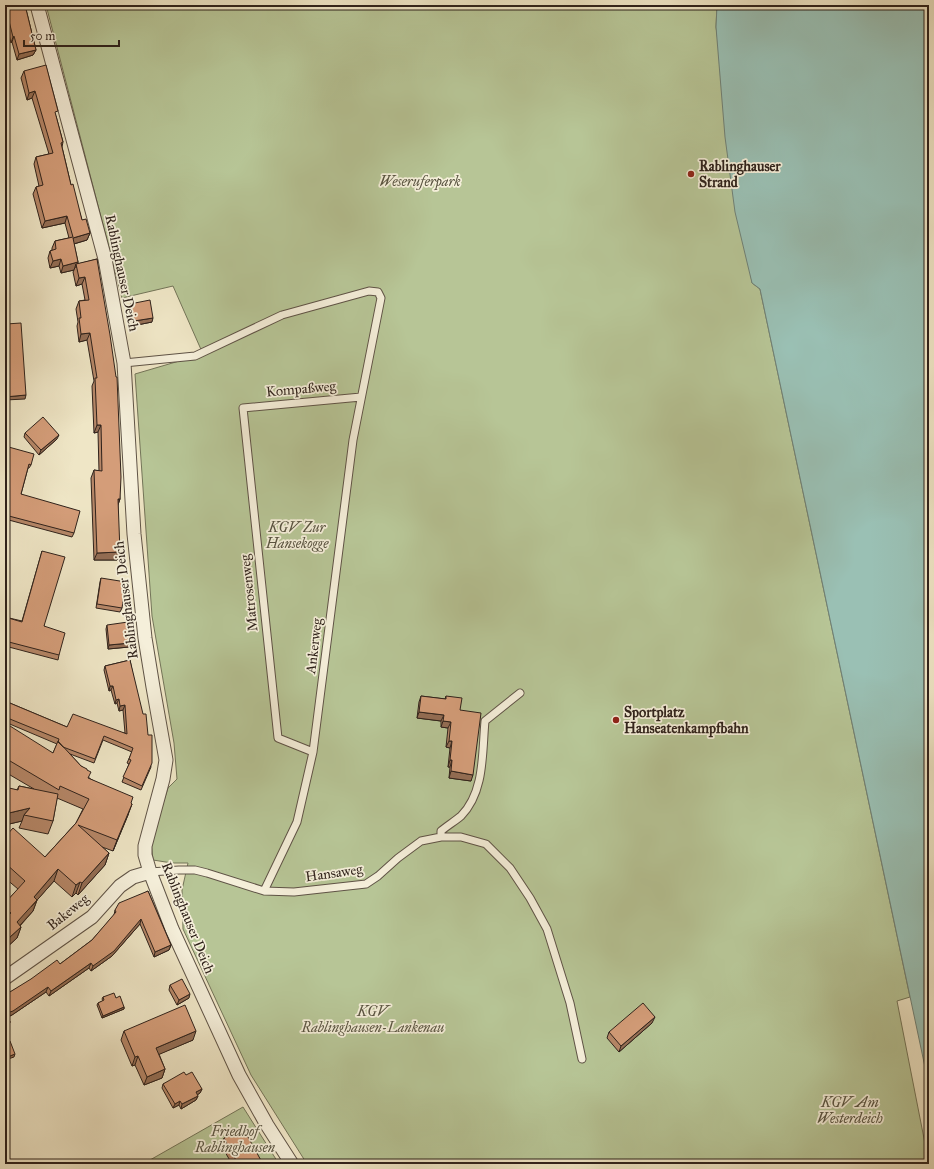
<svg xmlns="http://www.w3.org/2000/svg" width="934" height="1169" font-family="'IM FELL Great Primer',serif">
	<rect width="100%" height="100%" fill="#efe6c6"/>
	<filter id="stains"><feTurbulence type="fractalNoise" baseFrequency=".005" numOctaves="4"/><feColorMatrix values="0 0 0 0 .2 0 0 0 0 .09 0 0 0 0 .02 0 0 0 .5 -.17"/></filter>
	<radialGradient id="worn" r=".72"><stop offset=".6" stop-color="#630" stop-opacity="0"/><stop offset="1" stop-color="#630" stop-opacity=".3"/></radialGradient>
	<path fill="#b7c596" stroke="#737458" d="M 46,5 L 717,5 L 716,27 L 752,283 L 760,289 L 910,997 L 897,1001 L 929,1164 L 307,1164 L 251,1075 L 183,929 L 182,890 L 188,863 L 172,863 L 153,860 L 151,842 L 160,813 L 168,788 L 177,779 L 174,743 L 152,616 L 135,374 L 203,354 L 173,286 L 122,298 Z
		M 243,1107 L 279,1164 L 143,1164 Z"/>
	<path fill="#9ac0b4" stroke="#6f8177" d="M 717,5 L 929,5 L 929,1086 L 760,289 L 752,283 L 735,212 L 725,137 L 716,27 Z"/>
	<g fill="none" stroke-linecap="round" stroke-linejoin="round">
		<defs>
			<path id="lane" d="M 124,363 L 195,356 L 282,315 L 369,291 L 378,292 L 381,298 L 353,440 L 313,752 L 297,822 L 264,891
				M 313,752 L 278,738 L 243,408 L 361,397
				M 441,837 L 441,831 C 447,826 455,821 461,816 C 485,792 482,752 485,721 L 520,693
				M 150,872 L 179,870 L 195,870 L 207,873 L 264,891 L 294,892 L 366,884 L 378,876 L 398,858 L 421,841 L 441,837 L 461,837 L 486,844 L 510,868 L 530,898 L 547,929 L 570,1003 L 582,1059"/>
			<path id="street" d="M 37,5 L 105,259 L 124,363 L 134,534 L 145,638 L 153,687 L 166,760 L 163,779 L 145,846 L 145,855 L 150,872 L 172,929 L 239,1075 L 267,1125 L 292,1164
				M 5,978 L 92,917 L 120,886 L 133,877 L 150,872"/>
		</defs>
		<use href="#lane" stroke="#5f5346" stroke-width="9"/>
		<use href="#street" stroke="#5f5346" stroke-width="15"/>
		<use href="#lane" stroke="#f5efda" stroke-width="7"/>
		<use href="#street" stroke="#f5efda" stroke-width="13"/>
	</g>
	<path fill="#b68768" stroke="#2f221b" d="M 5,5 L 25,5 L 36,50 L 33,55 L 17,60 L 12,42 L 11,43 L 5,18 Z
		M 24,71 L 56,116 L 63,142 L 62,147 L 71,185 L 82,220 L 90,233 L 87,240 L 74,244 L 78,262 L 78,264 L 97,259 L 120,499 L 118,505 L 117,560 L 94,560 L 91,478 L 94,470 L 99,471 L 98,432 L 94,433 L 92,386 L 94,381 L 87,340 L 79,342 L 77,326 L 78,322 L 76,309 L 79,301 L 85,300 L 82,284 L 76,286 L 73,272 L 74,270 L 61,273 L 59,266 L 50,268 L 48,258 L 50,251 L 52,250 L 52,248 L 55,241 L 69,238 L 65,223 L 42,228 L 33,194 L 36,187 L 39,186 L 34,164 L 36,157 L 49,154 L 32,98 L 27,100 L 21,78 Z
		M 130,304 L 152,322 L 132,326 L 129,308 Z
		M 25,433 L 57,439 L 39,455 L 24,437 Z
		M 5,446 L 31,465 L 29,468 L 28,468 L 21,494 L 74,533 L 72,537 L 5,519 Z
		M 42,551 L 44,626 L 59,655 L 58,660 L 5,646 L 5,617 L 22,621 Z
		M 101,578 L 122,608 L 120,612 L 96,608 L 100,582 Z
		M 107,625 L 129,647 L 108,649 L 106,629 Z
		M 130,660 L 151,767 L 141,790 L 122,782 L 129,764 L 127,763 L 132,752 L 103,740 L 94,763 L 70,754 L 81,766 L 87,770 L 89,778 L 131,803 L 128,815 L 113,851 L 102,847 L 109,853 L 105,865 L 78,895 L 76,893 L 72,897 L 54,881 L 37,900 L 33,911 L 20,926 L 21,927 L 17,938 L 6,948 L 5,948 L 5,903 L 18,889 L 5,878 L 5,837 L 45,857 L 76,823 L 83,809 L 57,798 L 53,821 L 48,834 L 19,828 L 22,821 L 5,825 L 5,788 L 17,790 L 19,786 L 34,789 L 5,772 L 5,734 L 53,753 L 57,744 L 5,722 L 5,701 L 67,727 L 125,733 L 123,710 L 119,711 L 117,703 L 115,704 L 111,690 L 109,691 L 104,670 L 105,666 Z
		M 421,696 L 445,699 L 446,696 L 460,710 L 471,781 L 449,778 L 450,767 L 448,767 L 450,748 L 446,747 L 448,728 L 441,727 L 441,721 L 417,718 L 419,702 Z
		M 148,891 L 171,945 L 169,950 L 154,957 L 140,924 L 112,956 L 91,971 L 89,968 L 49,996 L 46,992 L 12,1015 L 8,1017 L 10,1022 L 8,1027 L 5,995 L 60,964 L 92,940 L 114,915 L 115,910 Z
		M 170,985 L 189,998 L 177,1005 L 169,990 Z
		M 103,997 L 116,998 L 124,1007 L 124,1009 L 102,1018 L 97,1005 L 98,1003 L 103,1001 L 102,999 Z
		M 652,1023 L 619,1052 L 607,1038 L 609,1032 Z
		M 124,1031 L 193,1040 L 159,1054 L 165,1069 L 162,1078 L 144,1085 L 135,1065 L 132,1066 L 121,1040 Z
		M 186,1075 L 202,1089 L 200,1093 L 197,1095 L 198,1096 L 196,1100 L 181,1109 L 179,1105 L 173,1108 L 162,1088 L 163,1084 Z
		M 224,1138 L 263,1164 L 232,1164 L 221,1145 Z"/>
	<path fill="#946e55" stroke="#2f221b" d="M 14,36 L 12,42 L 11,43 L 13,37 Z
		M 36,50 L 33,55 L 17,60 L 19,54 Z
		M 35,91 L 32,98 L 27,100 L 29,93 Z
		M 67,216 L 65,223 L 42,228 L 45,221 Z
		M 90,233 L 87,240 L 70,245 L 73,238 Z
		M 61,259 L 59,266 L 50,268 L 53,261 Z
		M 78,262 L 76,268 L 76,264 L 74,270 L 61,273 L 63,266 Z
		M 85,277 L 82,284 L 76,286 L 79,278 Z
		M 153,318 L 152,322 L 132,326 L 134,321 Z
		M 90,333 L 87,340 L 79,342 L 81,334 Z
		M 26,395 L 25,399 L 5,400 L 5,397 Z
		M 97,425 L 101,425 L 98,432 L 94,433 Z
		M 59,435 L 57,439 L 39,455 L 41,450 Z
		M 118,499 L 120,499 L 117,507 Z
		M 120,552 L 117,560 L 94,560 L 97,553 Z
		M 130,643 L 129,647 L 108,649 L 109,645 Z
		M 110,686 L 113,686 L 111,690 L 109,691 Z
		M 119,699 L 117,703 L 115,704 L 116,700 Z
		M 125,705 L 123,710 L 119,711 L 120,706 Z
		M 419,712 L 444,715 L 441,721 L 417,718 Z
		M 443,721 L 451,722 L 448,728 L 441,727 Z
		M 449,741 L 452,741 L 450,748 L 446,747 Z
		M 450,760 L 452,760 L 450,767 L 448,767 Z
		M 451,771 L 473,775 L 471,781 L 449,778 Z
		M 132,804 L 128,815 L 113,851 L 117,840 Z
		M 30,808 L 24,815 L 22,821 L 5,825 L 5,823 L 9,813 Z
		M 109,853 L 105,865 L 78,895 L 82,883 Z
		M 58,869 L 54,881 L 31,907 L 37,900 L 33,911 L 12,934 L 17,922 L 34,897 Z
		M 80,882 L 76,893 L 72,897 L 76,885 Z
		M 141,919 L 140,924 L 112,956 L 91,971 L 93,966 Z
		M 21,927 L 17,938 L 6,948 L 10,937 Z
		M 171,945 L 169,950 L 154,957 L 155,952 Z
		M 91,963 L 89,968 L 49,996 L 51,991 Z
		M 48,987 L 46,992 L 12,1015 L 5,1018 L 7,1013 Z
		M 190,994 L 189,998 L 177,1005 L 179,1000 Z
		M 124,1007 L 124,1009 L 102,1018 L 103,1016 Z
		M 655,1017 L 652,1023 L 619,1052 L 621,1046 Z
		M 10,1022 L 8,1027 L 5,1028 L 5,1024 Z
		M 196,1031 L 193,1040 L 153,1057 L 156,1048 Z
		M 15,1054 L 14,1057 L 5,1060 L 5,1058 Z
		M 138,1056 L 135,1065 L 132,1066 L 135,1057 Z
		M 165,1069 L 162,1078 L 144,1085 L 147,1077 Z
		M 202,1089 L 200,1093 L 194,1097 L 196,1092 Z
		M 198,1096 L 196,1100 L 181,1109 L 182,1104 Z
		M 180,1101 L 179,1105 L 173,1108 L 175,1104 Z"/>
	<path fill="#d49d79" stroke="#2f221b" d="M 5,5 L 25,5 L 36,50 L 19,54 L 14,36 L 13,37 Z
		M 46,65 L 58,111 L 55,112 L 63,142 L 61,143 L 71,185 L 73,184 L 82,220 L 86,219 L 90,233 L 73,238 L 78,262 L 63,266 L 61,259 L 53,261 L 50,251 L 56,249 L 55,241 L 73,237 L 67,216 L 45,221 L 36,187 L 43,185 L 36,157 L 53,153 L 35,91 L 29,93 L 24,71 Z
		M 97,259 L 110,335 L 116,377 L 117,377 L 121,477 L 120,499 L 118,499 L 120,552 L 97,553 L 94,470 L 102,471 L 101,425 L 97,425 L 95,378 L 97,378 L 90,333 L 81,334 L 79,318 L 81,318 L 79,301 L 89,300 L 85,277 L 79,278 L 76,264 Z
		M 150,300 L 153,318 L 134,321 L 130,304 Z
		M 5,311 L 6,324 L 21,323 L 26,395 L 5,397 Z
		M 43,417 L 59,435 L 41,450 L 25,433 Z
		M 5,446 L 34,454 L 31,465 L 29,464 L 21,494 L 80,511 L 74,533 L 5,515 Z
		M 42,551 L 65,557 L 44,626 L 65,633 L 59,655 L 5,641 L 5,617 L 22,622 Z
		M 101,578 L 126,582 L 122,608 L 97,604 Z
		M 128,622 L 130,643 L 109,645 L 107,625 Z
		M 130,660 L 143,714 L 146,714 L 148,735 L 152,735 L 152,763 L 142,786 L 123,777 L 131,760 L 129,759 L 133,748 L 104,736 L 95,759 L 63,747 L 58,742 L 59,739 L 5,717 L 5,701 L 67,727 L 73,714 L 127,734 L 125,705 L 120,706 L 119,699 L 116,700 L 113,686 L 110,686 L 105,666 Z
		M 421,696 L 446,699 L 446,696 L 462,698 L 460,710 L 481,713 L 473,775 L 451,771 L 452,760 L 450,760 L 452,741 L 449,741 L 451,722 L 443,721 L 444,715 L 419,712 Z
		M 10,726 L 53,753 L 58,741 L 81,766 L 87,769 L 87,770 L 91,772 L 88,778 L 133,797 L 131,803 L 132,804 L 117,840 L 78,825 L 109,853 L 82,883 L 80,882 L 76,885 L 58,869 L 34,897 L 37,900 L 17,922 L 21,927 L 10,937 L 6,933 L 5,933 L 5,918 L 11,913 L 5,907 L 5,903 L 25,881 L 5,863 L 5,837 L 13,828 L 45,857 L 76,823 L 89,799 L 60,786 L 59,790 L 5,758 L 5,734 Z
		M 19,786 L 58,794 L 53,821 L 24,815 L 30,808 L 9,813 L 5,812 L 5,788 L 9,788 L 18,790 Z
		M 148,891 L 171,945 L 155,952 L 141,919 L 114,951 L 93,966 L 91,963 L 51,991 L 48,987 L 13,1011 L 7,1013 L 10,1022 L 5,1024 L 5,995 L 31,979 L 57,960 L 60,964 L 92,940 L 116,912 L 115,910 L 119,903 Z
		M 182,979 L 190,994 L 179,1000 L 170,985 Z
		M 114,993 L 116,998 L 120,996 L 124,1007 L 103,1016 L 98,1003 L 104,1000 L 103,997 Z
		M 643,1003 L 655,1017 L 621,1046 L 609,1032 Z
		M 185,1005 L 196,1031 L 156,1048 L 165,1069 L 147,1077 L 138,1056 L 135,1057 L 124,1031 Z
		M 10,1041 L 15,1054 L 5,1058 L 5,1043 Z
		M 184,1072 L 186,1075 L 192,1072 L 202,1089 L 196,1092 L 198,1096 L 182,1104 L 180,1101 L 175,1104 L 163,1084 Z
		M 243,1128 L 263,1164 L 238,1164 L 224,1138 Z"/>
	<g fill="#8f2418" stroke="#f5efda" stroke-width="1.5">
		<circle cx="691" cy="174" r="4"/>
		<circle cx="616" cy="720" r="4"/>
	</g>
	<g text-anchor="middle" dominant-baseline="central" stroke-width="3.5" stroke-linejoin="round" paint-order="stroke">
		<g font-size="14" font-weight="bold" fill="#2f221b" stroke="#f5efda" text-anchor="start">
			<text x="699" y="166">Rablinghauser<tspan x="699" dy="16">Strand</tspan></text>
			<text x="624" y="712">Sportplatz<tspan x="624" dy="16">Hanseatenkampfbahn</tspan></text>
		</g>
		<g font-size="14" font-style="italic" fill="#585340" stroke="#f5efda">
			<text x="420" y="181">Weseruferpark</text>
			<text x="297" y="527">KGV Zur<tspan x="297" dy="16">Hansekogge</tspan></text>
			<text x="373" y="1011">KGV<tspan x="373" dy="16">Rablinghausen-Lankenau</tspan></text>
			<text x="850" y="1102">KGV Am<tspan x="850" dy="16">Westerdeich</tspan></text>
			<text x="235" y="1131">Friedhof<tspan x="235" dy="16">Rablinghausen</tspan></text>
		</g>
		<g font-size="14" fill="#2f221b" stroke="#f5efda">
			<text transform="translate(122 273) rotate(78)">Rablinghauser Deich</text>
			<text transform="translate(301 389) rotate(-5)">Kompaßweg</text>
			<text transform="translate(249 593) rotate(-96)">Matrosenweg</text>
			<text transform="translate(126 600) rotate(-97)">Rablinghauser Deich</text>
			<text transform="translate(314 646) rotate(-83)">Ankerweg</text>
			<text transform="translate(334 873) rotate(-8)">Hansaweg</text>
			<text transform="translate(68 912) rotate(-39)">Bakeweg</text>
			<text transform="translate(188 918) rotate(68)">Rablinghauser Deich</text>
		</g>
	</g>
	<rect width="934" height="1169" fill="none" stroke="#efe6c6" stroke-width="20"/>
	<rect x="6" y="6" width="922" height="1157" fill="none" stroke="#2f221b" stroke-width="2"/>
	<rect x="10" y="10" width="914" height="1149" fill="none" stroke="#2f221b"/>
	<path d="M24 40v6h95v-6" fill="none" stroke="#2f221b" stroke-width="2"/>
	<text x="30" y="40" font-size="12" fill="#2f221b" stroke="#f5efda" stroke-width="3" paint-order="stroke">50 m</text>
	<rect width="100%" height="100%" filter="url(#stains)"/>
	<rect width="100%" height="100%" fill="url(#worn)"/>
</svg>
